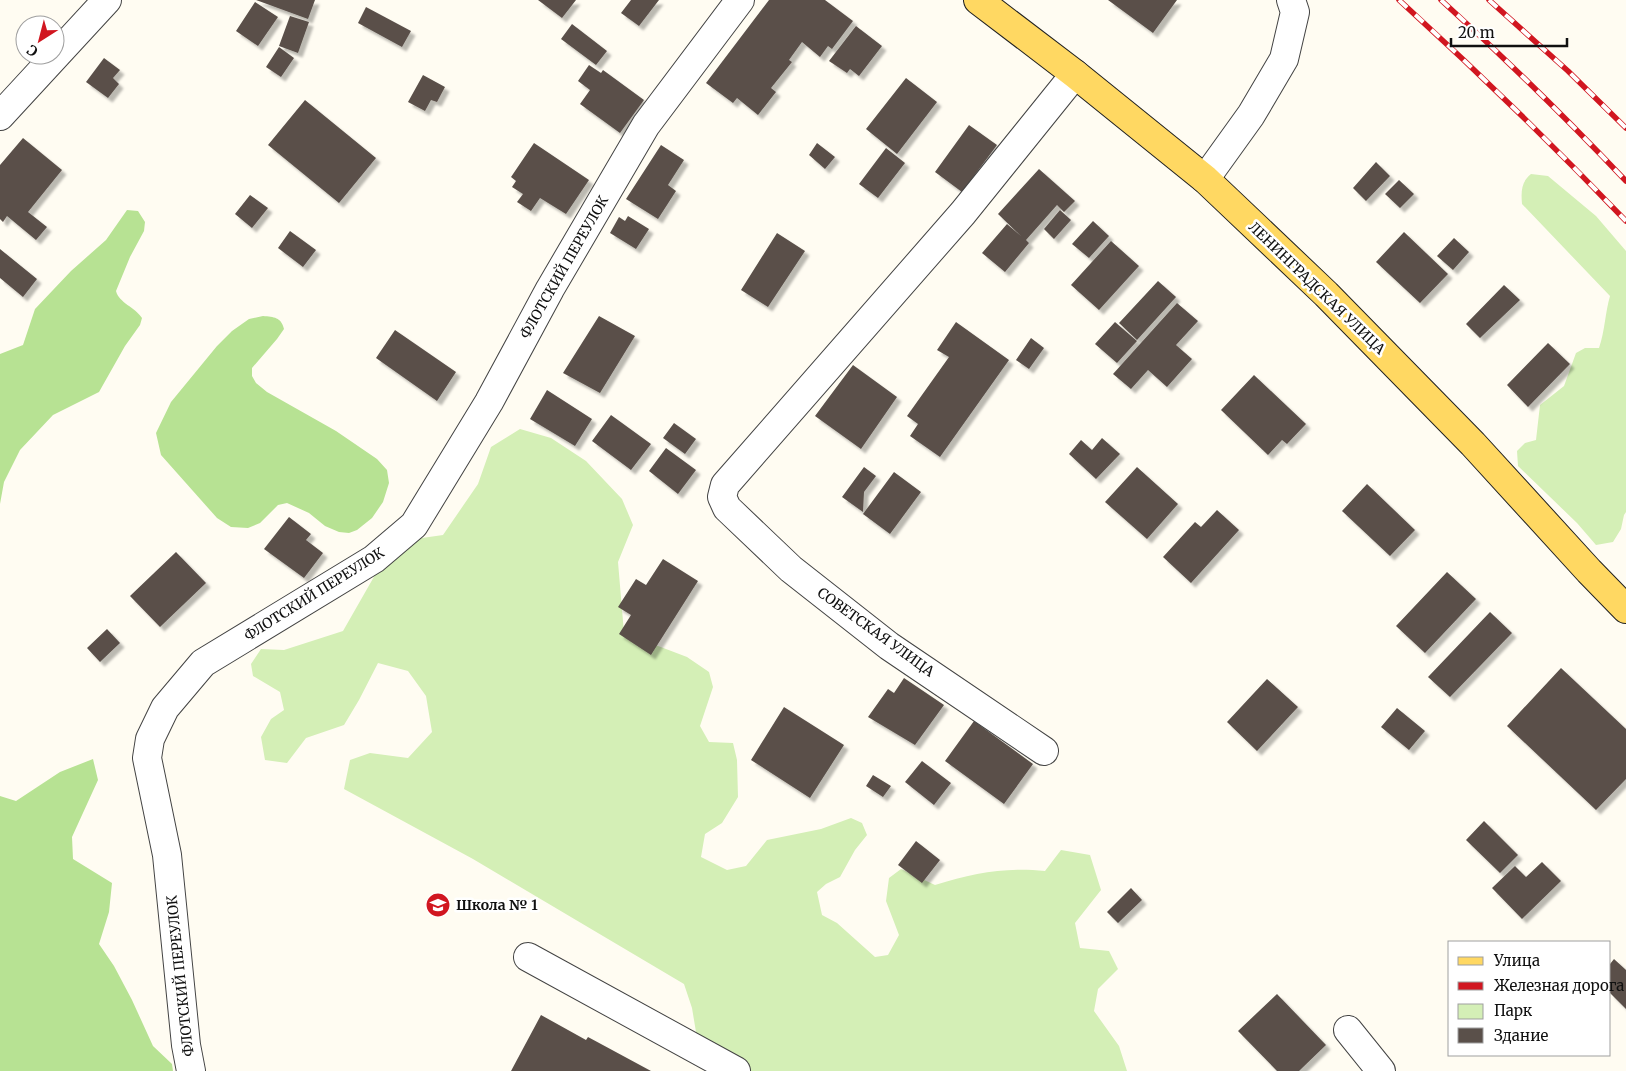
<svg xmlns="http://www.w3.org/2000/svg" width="1626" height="1071" font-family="Merriweather,serif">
	<defs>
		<filter id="shadow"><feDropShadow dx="4.5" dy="4.5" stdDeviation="1" flood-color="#0004"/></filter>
	</defs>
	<rect width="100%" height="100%" fill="#fffcf2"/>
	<path fill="#d4efb6" d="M 1531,174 L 1548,176 L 1596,216 L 1626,251 L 1626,512 L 1624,515 L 1621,529 L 1613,542 L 1596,545 L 1577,523 L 1518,466 L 1517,451 L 1525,443 L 1536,440 L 1540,405 L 1564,386 L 1576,353 L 1585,348 L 1599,348 C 1605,331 1605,313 1610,296 L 1522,204 C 1521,192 1521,182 1531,174 Z
		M 520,429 L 551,438 L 586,461 L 622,499 L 633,525 L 618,562 L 624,633 L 687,657 L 709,672 L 713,687 L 700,726 L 709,742 L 733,743 L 737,760 L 738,797 L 722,823 L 705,834 L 701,857 L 727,870 L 746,866 L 767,840 L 821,829 L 851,818 L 862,823 L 867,835 L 855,850 L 840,877 L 826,884 L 817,892 L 822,915 L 837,923 L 875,957 L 888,955 L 899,935 L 886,901 L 889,878 L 901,869 L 935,885 C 974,873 1005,867 1045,871 L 1061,850 L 1090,855 L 1101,890 L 1075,923 L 1080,948 L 1109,951 L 1118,969 L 1098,989 L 1094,1011 L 1119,1046 L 1127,1071 L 728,1071 L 699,1050 L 692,1008 L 684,984 L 473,859 L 344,789 L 350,760 L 370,753 L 408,758 L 432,732 L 426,696 L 408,671 L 378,663 L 359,700 L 344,725 L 306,738 L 287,763 L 265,760 L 261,737 L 271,719 L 284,710 L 280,692 L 253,676 L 251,664 L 261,649 L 284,650 L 343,631 L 379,568 L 401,541 L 443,535 L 478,484 L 491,447 Z"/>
	<path fill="#b7e293" d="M 127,210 L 138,211 L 145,222 L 144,231 L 130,257 L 116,291 C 119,303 135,307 142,318 L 140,325 L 125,346 L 99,392 L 53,415 L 20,450 L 4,482 L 0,504 L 0,354 L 23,345 L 35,309 L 71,271 L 106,240 Z
		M 263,316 C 274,317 281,317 284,329 L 277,339 L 252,368 L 252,376 L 256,383 L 267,392 L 336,431 L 377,459 L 387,470 L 389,483 L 383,502 L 372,518 L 357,530 L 349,533 L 339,532 L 325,526 L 309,513 L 287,503 L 278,505 L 260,523 L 248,528 L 231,527 L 217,518 L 161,455 L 156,433 L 171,402 L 217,346 L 232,331 L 249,319 Z
		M 93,759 L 98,780 L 72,837 L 73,859 L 112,883 L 109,912 L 99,944 L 114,966 L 132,1000 L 153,1046 L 172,1064 L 173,1071 L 0,1071 L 0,796 L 16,801 L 60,772 Z"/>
	<path fill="#5a504a" filter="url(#shadow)" d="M 256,0 L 315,0 L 308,19 Z
		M 538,0 L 576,0 L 562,18 Z
		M 631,0 L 659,0 L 639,26 L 621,13 Z
		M 769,0 L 825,0 L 853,21 L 832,49 L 828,46 L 820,57 L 802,42 L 789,60 L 792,62 L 771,88 L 776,92 L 758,115 L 737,98 L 733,103 L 706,83 Z
		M 1108,0 L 1177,0 L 1153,33 Z
		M 255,2 L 278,17 L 258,46 L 236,31 Z
		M 366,7 L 411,31 L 402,47 L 358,23 Z
		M 290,16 L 309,22 L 298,53 L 279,46 Z
		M 572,24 L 607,51 L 596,65 L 561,39 Z
		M 856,26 L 882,46 L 859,76 L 850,69 L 847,73 L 829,61 Z
		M 279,47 L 294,58 L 281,77 L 266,67 Z
		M 104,58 L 120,70 L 113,78 L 119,84 L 108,98 L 86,82 Z
		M 589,65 L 601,73 L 603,70 L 644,100 L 620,133 L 580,104 L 590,90 L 578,81 Z
		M 423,75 L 445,87 L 437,102 L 431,100 L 425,111 L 408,102 Z
		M 906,78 L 937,102 L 897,154 L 866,129 Z
		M 305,100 L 376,158 L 339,203 L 268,145 Z
		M 969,125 L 997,145 L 962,192 L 935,172 Z
		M 23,138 L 62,170 L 28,212 L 47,227 L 36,240 L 7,216 L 3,222 L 0,219 L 0,165 Z
		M 534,143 L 589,180 L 566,214 L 540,198 L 531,211 L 517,202 L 523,194 L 512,187 L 516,181 L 511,177 Z
		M 817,143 L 835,157 L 825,169 L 809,155 Z
		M 661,145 L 684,160 L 668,185 L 676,191 L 658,219 L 626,199 Z
		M 886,148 L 905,163 L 878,198 L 859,184 Z
		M 1376,162 L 1390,176 L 1366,201 L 1353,188 Z
		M 1039,169 L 1075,201 L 1064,212 L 1057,205 L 1026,240 L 1029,243 L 1005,272 L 982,253 L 1007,224 L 1021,236 L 998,214 Z
		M 1399,180 L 1414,194 L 1400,208 L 1385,194 Z
		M 250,195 L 268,208 L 252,228 L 235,214 Z
		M 1060,210 L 1071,220 L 1054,239 L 1044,229 Z
		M 628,216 L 649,229 L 636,249 L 610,233 L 619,217 L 625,221 Z
		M 1093,221 L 1109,236 L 1089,258 L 1072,244 Z
		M 290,231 L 316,250 L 303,267 L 278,248 Z
		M 1404,232 L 1448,274 L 1420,303 L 1376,262 Z
		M 777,233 L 805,251 L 768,307 L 741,290 Z
		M 1454,238 L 1469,252 L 1453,270 L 1437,256 Z
		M 1111,241 L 1139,266 L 1099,310 L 1071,285 Z
		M 0,249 L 37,279 L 23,297 L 0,278 Z
		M 1158,281 L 1176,297 L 1137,340 L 1119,323 Z
		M 1504,285 L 1520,300 L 1480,338 L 1466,324 Z
		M 1177,303 L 1198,321 L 1176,345 L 1192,359 L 1167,387 L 1148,370 L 1131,389 L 1113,374 Z
		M 599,316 L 635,336 L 600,393 L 563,373 Z
		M 956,322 L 1009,360 L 940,457 L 910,436 L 918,424 L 907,416 L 949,357 L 937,350 Z
		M 1115,322 L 1137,341 L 1117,363 L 1095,344 Z
		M 395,330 L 456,372 L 437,401 L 376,358 Z
		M 1031,338 L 1044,348 L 1029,369 L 1016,360 Z
		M 1548,343 L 1570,364 L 1528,407 L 1507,385 Z
		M 853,365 L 897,397 L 861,449 L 815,416 Z
		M 1254,375 L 1306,424 L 1287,444 L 1282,440 L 1268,455 L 1221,410 Z
		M 547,390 L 592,419 L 575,446 L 530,419 Z
		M 611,415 L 651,444 L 631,470 L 592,441 Z
		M 674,423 L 696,439 L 685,454 L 663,438 Z
		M 1102,438 L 1120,454 L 1096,479 L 1069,454 L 1081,440 L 1092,450 Z
		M 666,448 L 696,470 L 678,494 L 649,471 Z
		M 864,467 L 876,476 L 864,492 L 863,512 L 842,497 Z
		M 1137,467 L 1178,504 L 1147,539 L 1105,502 Z
		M 894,472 L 921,492 L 890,534 L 863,514 Z
		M 1367,484 L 1415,530 L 1390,556 L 1342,511 Z
		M 1217,510 L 1239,530 L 1191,583 L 1163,557 L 1195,522 L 1201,527 Z
		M 289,517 L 311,534 L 306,540 L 323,553 L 304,578 L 264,549 Z
		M 176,552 L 206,583 L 160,627 L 130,596 Z
		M 663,559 L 698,581 L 651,655 L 619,634 L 631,615 L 618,607 L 636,579 L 646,585 Z
		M 1447,572 L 1476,599 L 1425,653 L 1396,626 Z
		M 1490,612 L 1512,633 L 1450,697 L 1428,677 Z
		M 107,629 L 120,643 L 100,662 L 87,648 Z
		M 1561,668 L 1626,729 L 1626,779 L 1596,810 L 1507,726 Z
		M 904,678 L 944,705 L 915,745 L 868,717 L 888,689 L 894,693 Z
		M 1267,679 L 1298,707 L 1257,751 L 1227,722 Z
		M 784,707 L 844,745 L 810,798 L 751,760 Z
		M 1397,708 L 1425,731 L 1409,750 L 1381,727 Z
		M 974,721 L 1033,764 L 1004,804 L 945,761 Z
		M 922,761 L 951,783 L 934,805 L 905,782 Z
		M 873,775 L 891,786 L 883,797 L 866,786 Z
		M 1484,821 L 1518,855 L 1500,873 L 1466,840 Z
		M 916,841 L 940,860 L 922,883 L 898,865 Z
		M 1542,862 L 1561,881 L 1522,919 L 1492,888 L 1515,866 L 1526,877 Z
		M 1131,888 L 1142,900 L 1118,923 L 1107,912 Z
		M 1614,959 L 1626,970 L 1626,1009 L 1610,993 L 1610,964 Z
		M 1277,994 L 1326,1045 L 1299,1071 L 1277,1071 L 1238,1031 Z
		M 541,1015 L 586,1040 L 588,1037 L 651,1071 L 511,1071 Z"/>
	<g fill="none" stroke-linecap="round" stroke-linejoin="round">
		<defs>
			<path id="minor" d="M 0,116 L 107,0
				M 1205,179 L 1251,115 L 1284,59 L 1295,12 L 1291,0
				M 1044,751 L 889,646 L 791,569 L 727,508 L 722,497 L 725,485 L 963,213 L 1075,74
				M 528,957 L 736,1071
				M 1348,1030 L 1381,1071
				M 191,1071 L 186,1045 L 167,855 L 147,758 L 150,739 L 165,708 L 203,663 L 374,559 L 414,525 L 489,402 L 550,289 L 646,125 L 740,0"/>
			<path id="major" d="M 978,0 L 1075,74 L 1205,179 L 1326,294 L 1473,444 L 1589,571 L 1626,609"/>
		</defs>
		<use href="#minor" stroke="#434343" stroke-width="30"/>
		<use href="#major" stroke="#212121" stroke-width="30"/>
		<use href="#minor" stroke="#fff" stroke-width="28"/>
		<use href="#major" stroke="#ffd862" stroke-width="28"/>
		<defs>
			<path id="rail" d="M 1399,0 C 1477,71 1553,145 1626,221
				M 1441,0 C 1505,58 1567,119 1626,181
				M 1489,0 L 1568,71 L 1626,128"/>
		</defs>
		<use href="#rail" stroke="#d11620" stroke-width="5.5"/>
		<use href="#rail" stroke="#fff" stroke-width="4" stroke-dasharray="11" stroke-linecap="butt"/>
	</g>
	<defs>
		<symbol id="school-disc" viewBox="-11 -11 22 22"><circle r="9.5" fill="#d11620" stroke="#fff"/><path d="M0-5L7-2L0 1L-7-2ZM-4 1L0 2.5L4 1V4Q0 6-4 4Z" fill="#fff"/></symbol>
	</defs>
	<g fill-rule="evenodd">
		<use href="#school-disc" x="424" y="891" width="28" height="28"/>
	</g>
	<g text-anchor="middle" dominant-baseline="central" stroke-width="5" stroke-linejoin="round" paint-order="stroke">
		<g font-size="14" fill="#101010" stroke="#fff">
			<text transform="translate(564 267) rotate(-60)">ФЛОТСКИЙ ПЕРЕУЛОК</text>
			<text transform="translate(1317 288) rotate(44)">ЛЕНИНГРАДСКАЯ УЛИЦА</text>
			<text transform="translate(314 594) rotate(-32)">ФЛОТСКИЙ ПЕРЕУЛОК</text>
			<text transform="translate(876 632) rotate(36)">СОВЕТСКАЯ УЛИЦА</text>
			<text transform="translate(180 976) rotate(-96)">ФЛОТСКИЙ ПЕРЕУЛОК</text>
		</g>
		<g font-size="14" font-weight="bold" fill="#101010" stroke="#fff" text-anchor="start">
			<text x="456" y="905">Школа № 1</text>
		</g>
	</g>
	<rect x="1448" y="941" width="162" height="115" fill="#ffffff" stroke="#9f9f9f"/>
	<rect x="1458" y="957" width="25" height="8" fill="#ffd862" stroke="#9f9f9f"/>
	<text x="1494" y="966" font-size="15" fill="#101010">Улица</text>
	<rect x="1458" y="982" width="25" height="8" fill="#d11620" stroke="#9f9f9f"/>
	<text x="1494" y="991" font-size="15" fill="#101010">Железная дорога</text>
	<rect x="1458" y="1004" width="25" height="15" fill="#d4efb6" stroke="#9f9f9f"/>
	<text x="1494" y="1016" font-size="15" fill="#101010">Парк</text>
	<rect x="1458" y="1028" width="25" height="15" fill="#5a504a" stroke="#9f9f9f"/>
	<text x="1494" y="1041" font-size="15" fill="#101010">Здание</text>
	<g transform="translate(40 40) rotate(216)"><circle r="24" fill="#ffffff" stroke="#9f9f9f"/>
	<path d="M0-4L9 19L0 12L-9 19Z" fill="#d11620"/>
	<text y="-8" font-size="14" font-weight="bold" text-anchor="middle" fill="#101010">С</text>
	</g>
	<path d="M1451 38v8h116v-8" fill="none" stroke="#101010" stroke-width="2.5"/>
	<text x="1458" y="38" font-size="15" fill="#101010" stroke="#ffffff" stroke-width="4" paint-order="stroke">20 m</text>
</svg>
